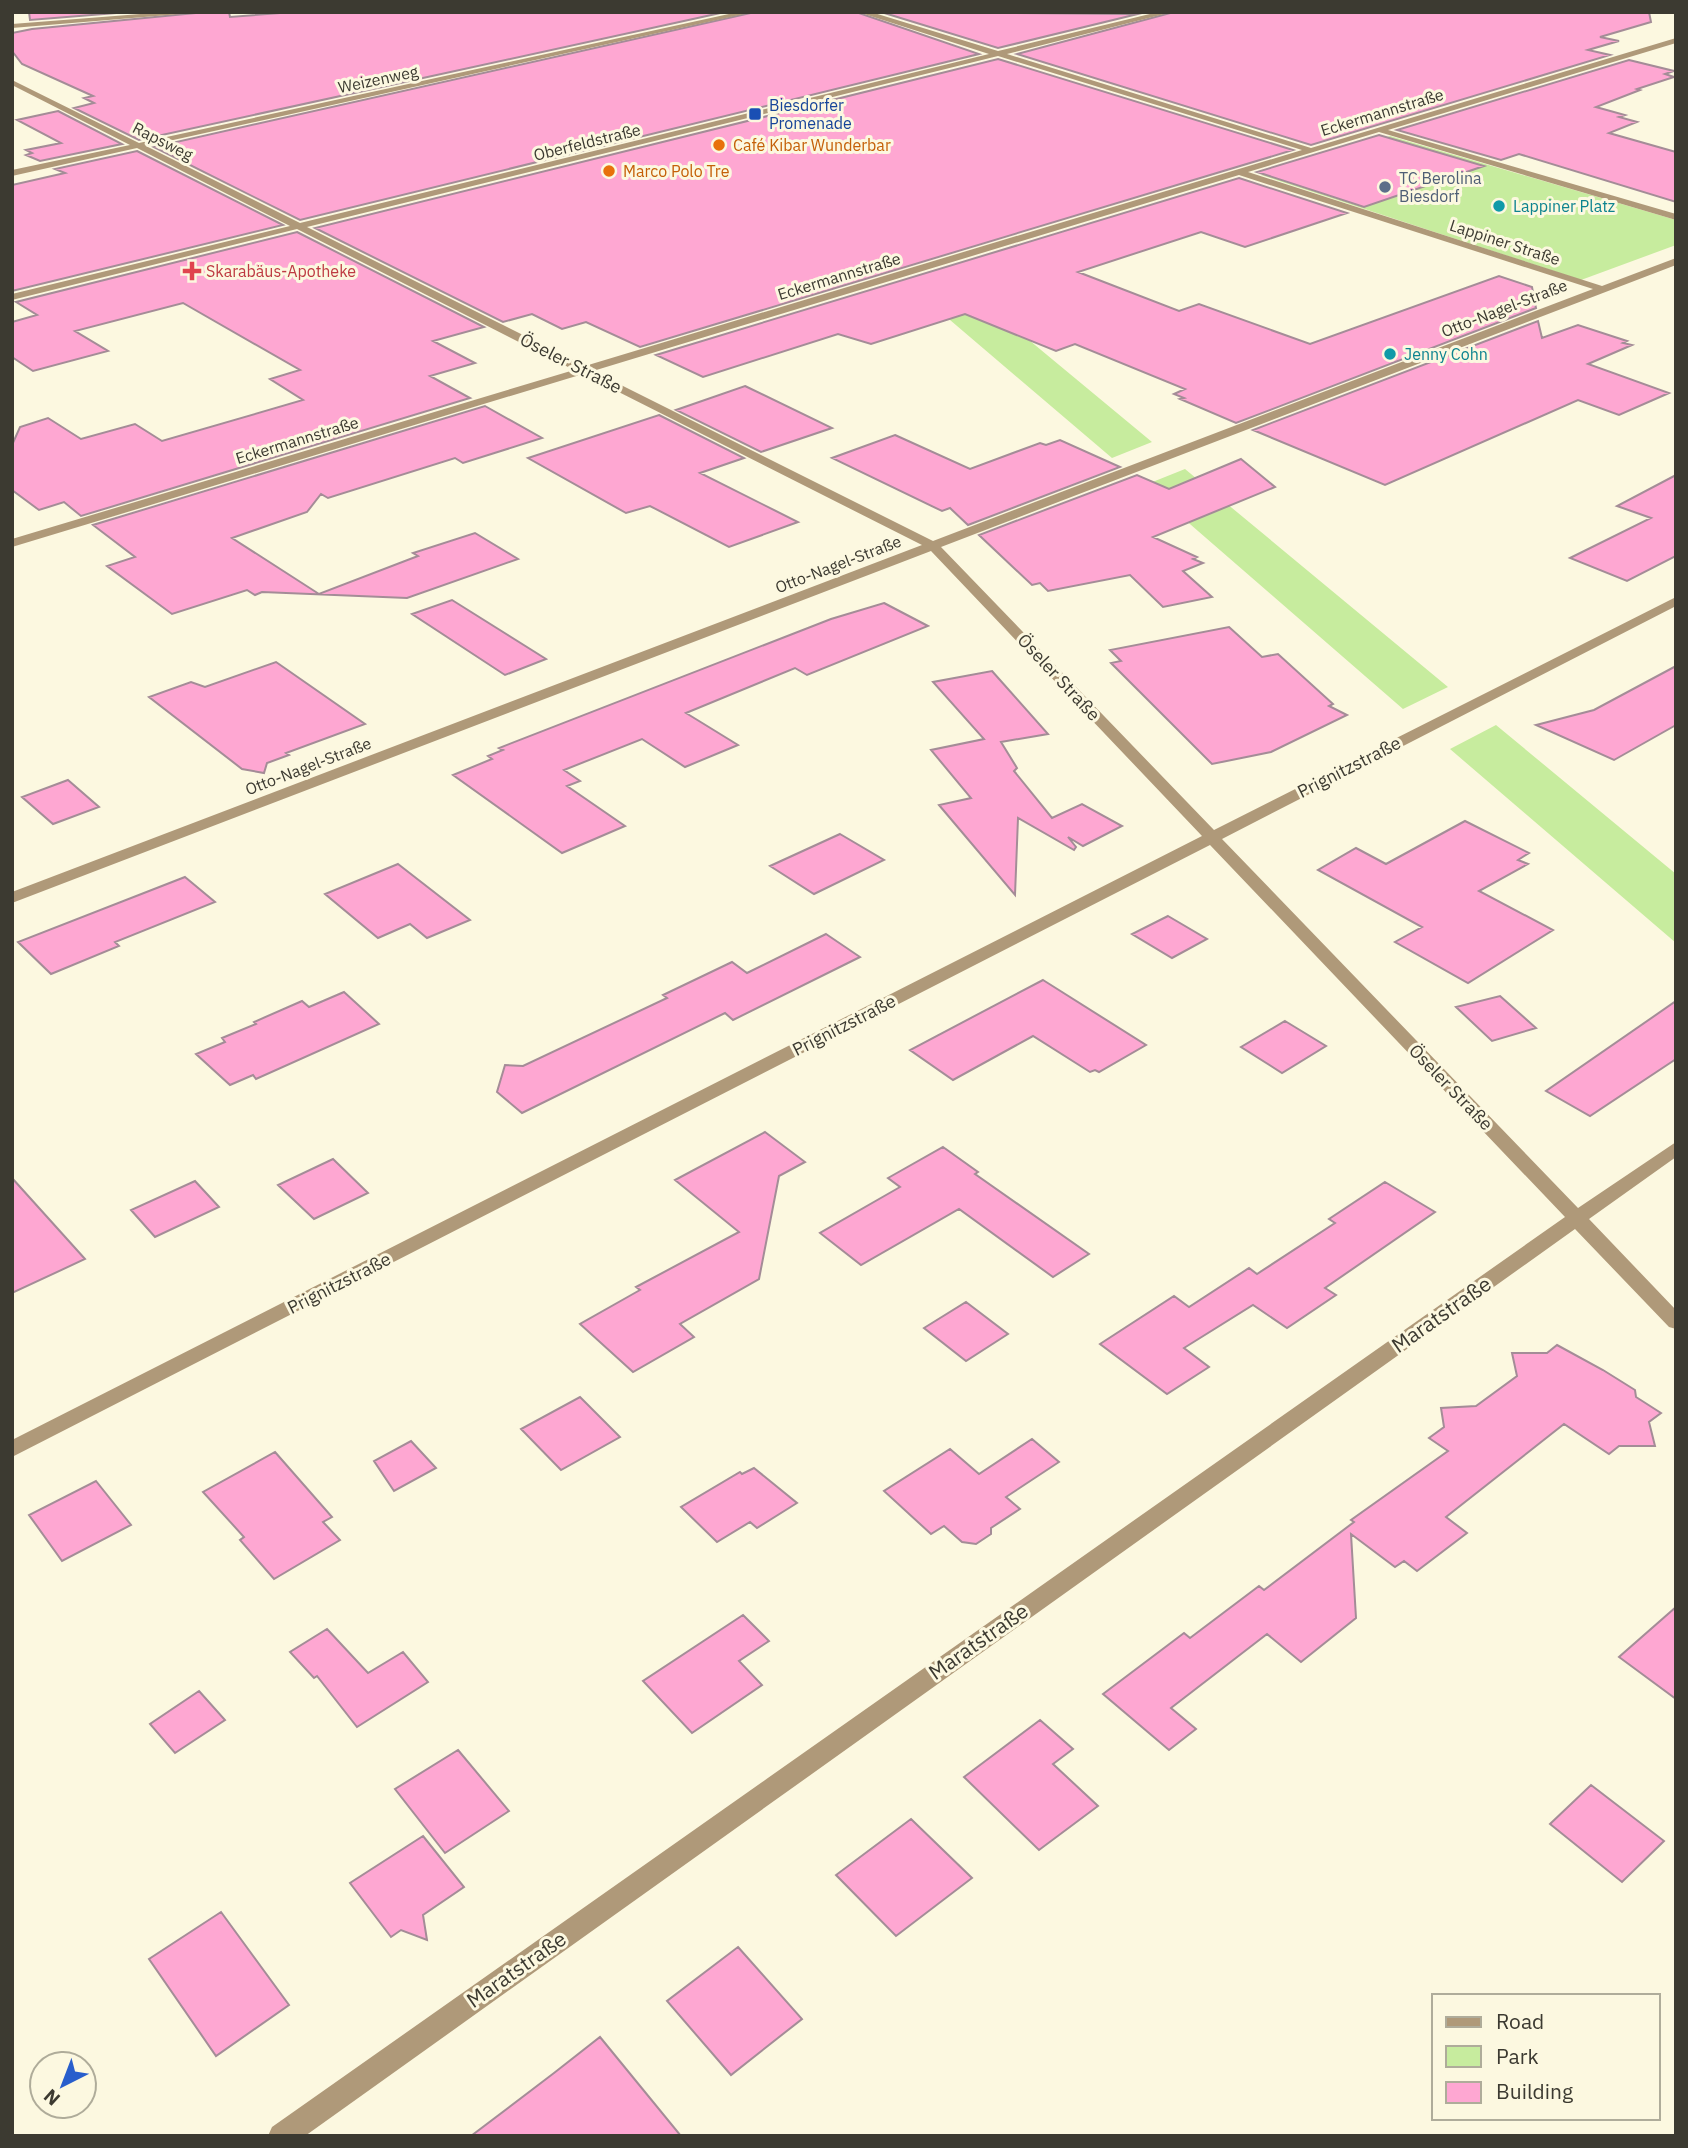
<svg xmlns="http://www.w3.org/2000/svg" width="1688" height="2148" font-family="'IBM Plex Sans',sans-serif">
	<rect width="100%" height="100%" fill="#fcf8e0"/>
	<path fill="#c7ec9e" d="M 1390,136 L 1676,220 L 1676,245 L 1581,280 L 1261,175 Z
		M 948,273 L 1152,442 L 1112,458 L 909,285 Z
		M 1185,469 L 1448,687 L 1403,709 L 1145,485 Z
		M 1496,725 L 1676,874 L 1676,943 L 1450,749 Z"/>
	<path fill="#fea7d2" stroke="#a48c97" stroke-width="2" d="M 29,12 L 129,12 L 30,20 Z
		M 206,12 L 229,12 L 230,17 L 293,12 L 725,12 L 139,140 L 74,108 L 94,103 L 84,98 L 93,96 L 22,64 L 12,51 L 12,33 L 32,29 Z
		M 755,12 L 856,12 L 979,54 L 300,220 L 154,147 Z
		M 881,12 L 1127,14 L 1146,12 L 998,48 Z
		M 1174,12 L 1649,12 L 1651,22 L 1600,37 L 1619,41 L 1588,50 L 1610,55 L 1311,145 L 1017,54 Z
		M 998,59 L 1293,150 L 640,347 L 586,322 L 562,329 L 532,314 L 503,322 L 315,228 Z
		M 1629,60 L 1674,71 L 1665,74 L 1674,77 L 1637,89 L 1640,90 L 1596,107 L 1625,115 L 1619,117 L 1637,122 L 1609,133 L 1676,152 L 1676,202 L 1519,154 L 1501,160 L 1397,130 Z
		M 58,111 L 122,144 L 40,161 L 26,155 L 32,153 L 26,150 L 61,143 L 17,120 Z
		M 1379,135 L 1484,166 L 1364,207 L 1257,172 Z
		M 137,151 L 283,225 L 12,291 L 12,185 L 65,173 L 55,169 Z
		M 1239,178 L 1347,213 L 1245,247 L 1201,232 L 1078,272 L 1179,311 L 1199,304 L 1310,344 L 1499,276 L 1532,287 L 1536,308 L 1236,423 L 1180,399 L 1184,398 L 1174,394 L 1185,389 L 1075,344 L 1056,351 L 965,314 L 871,344 L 838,334 L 703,377 L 656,355 Z
		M 297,232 L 484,327 L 433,341 L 475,363 L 430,376 L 470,398 L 81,516 L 64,502 L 39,510 L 12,490 L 12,445 L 20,427 L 48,418 L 81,439 L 135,424 L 162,441 L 303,400 L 270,379 L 300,370 L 183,303 L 75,331 L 108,351 L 33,371 L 12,357 L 12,322 L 37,315 L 16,302 Z
		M 1538,321 L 1542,338 L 1578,325 L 1627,341 L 1623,343 L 1632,345 L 1588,364 L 1669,393 L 1619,415 L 1578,400 L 1385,485 L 1253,430 Z
		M 745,386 L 832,428 L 761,452 L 676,410 Z
		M 485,406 L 542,438 L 463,463 L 455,458 L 328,498 L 321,494 L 307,512 L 232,538 L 319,594 L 418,556 L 413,553 L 475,533 L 518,559 L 407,598 L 262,592 L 255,595 L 247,590 L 172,614 L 107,566 L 135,557 L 93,525 Z
		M 659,415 L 744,458 L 700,473 L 798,522 L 729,547 L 650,506 L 626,513 L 528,458 Z
		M 895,435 L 970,469 L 1040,443 L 1046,445 L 1060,440 L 1120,467 L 968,525 L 950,508 L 942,511 L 832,458 Z
		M 1241,459 L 1275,487 L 1153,537 L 1197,557 L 1193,559 L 1203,563 L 1183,571 L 1212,597 L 1163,607 L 1130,575 L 1048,591 L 1040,583 L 1032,585 L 979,535 L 1137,475 L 1169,489 Z
		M 1676,475 L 1676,556 L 1627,581 L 1570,558 L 1651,518 L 1617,506 Z
		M 452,600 L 546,659 L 505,675 L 412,614 Z
		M 884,603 L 928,626 L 807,675 L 795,668 L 686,713 L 738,745 L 685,767 L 642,739 L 564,770 L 580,781 L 567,786 L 625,826 L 562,853 L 453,775 L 492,759 L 488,756 L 503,750 L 499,748 L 831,619 Z
		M 1229,627 L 1262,657 L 1278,654 L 1333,704 L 1329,706 L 1347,715 L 1271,752 L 1212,764 L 1111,663 L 1121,661 L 1110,650 Z
		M 276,662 L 365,724 L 286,753 L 289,755 L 267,763 L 264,773 L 242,769 L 149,697 L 191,682 L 205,687 Z
		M 1676,666 L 1676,725 L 1614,760 L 1536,725 L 1594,710 Z
		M 992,671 L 1048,734 L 1001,742 L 1017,768 L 1014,771 L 1052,818 L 1082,804 L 1122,826 L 1083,846 L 1068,837 L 1076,847 L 1074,850 L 1018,818 L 1015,895 L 939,805 L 971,798 L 931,750 L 984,739 L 933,682 Z
		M 68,780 L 99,807 L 53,824 L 22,797 Z
		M 1465,821 L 1529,853 L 1518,860 L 1528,864 L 1479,891 L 1553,930 L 1468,983 L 1395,942 L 1422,927 L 1318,870 L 1356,848 L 1386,864 Z
		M 840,834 L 884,860 L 814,894 L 770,866 Z
		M 398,864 L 470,920 L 427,938 L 410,924 L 378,938 L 325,894 Z
		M 185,877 L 215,902 L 115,942 L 119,946 L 51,974 L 18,942 Z
		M 1168,916 L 1207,939 L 1172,958 L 1132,934 Z
		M 826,934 L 860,957 L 733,1020 L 725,1013 L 522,1113 L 497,1092 L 505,1065 L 523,1066 L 667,998 L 663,995 L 732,962 L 747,973 Z
		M 1043,980 L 1146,1045 L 1099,1072 L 1095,1070 L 1090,1072 L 1033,1036 L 953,1080 L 910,1050 Z
		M 344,992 L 379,1024 L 256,1079 L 253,1075 L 230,1085 L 196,1054 L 225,1042 L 222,1038 L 256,1024 L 254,1022 L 302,1001 L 309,1007 Z
		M 1500,996 L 1536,1028 L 1492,1041 L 1456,1007 Z
		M 1676,1001 L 1676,1059 L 1590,1116 L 1546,1091 Z
		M 1285,1021 L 1326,1046 L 1282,1073 L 1241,1047 Z
		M 765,1132 L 805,1162 L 779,1176 L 759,1279 L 680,1324 L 694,1337 L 633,1372 L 580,1324 L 640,1290 L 636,1287 L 739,1232 L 675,1180 Z
		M 943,1147 L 978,1172 L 975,1174 L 1089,1254 L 1053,1277 L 959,1209 L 861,1265 L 820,1233 L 900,1187 L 888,1178 Z
		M 333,1159 L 368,1193 L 314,1219 L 278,1185 Z
		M 12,1178 L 85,1259 L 12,1293 Z
		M 195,1181 L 219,1207 L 155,1237 L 131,1210 Z
		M 1385,1182 L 1435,1212 L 1325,1288 L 1336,1295 L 1287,1328 L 1253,1305 L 1184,1348 L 1209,1367 L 1167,1394 L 1100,1344 L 1174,1296 L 1189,1307 L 1249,1268 L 1257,1274 L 1335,1223 L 1329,1219 Z
		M 966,1302 L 1008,1334 L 966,1361 L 924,1328 Z
		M 1557,1345 L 1603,1370 L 1635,1390 L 1636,1397 L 1661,1413 L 1649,1422 L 1655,1446 L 1619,1446 L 1609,1454 L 1564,1424 L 1446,1517 L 1467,1533 L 1417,1571 L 1404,1561 L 1395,1567 L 1351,1534 L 1356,1618 L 1301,1662 L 1267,1634 L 1171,1708 L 1196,1729 L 1169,1750 L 1103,1694 L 1184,1633 L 1190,1638 L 1259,1586 L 1264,1590 L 1354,1522 L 1351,1520 L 1448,1451 L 1429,1438 L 1444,1427 L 1441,1408 L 1476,1406 L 1517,1376 L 1512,1353 L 1547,1353 Z
		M 580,1397 L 620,1437 L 561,1470 L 521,1429 Z
		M 1032,1439 L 1059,1462 L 1006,1497 L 1020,1509 L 991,1528 L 991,1534 L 976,1544 L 962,1542 L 944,1526 L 931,1534 L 884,1491 L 950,1449 L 979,1474 Z
		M 411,1441 L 436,1468 L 394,1491 L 374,1461 Z
		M 275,1452 L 332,1517 L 323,1522 L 340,1540 L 274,1579 L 240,1540 L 244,1537 L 203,1492 Z
		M 754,1468 L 797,1503 L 757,1528 L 750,1522 L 717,1542 L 681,1507 L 740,1472 L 742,1474 Z
		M 96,1481 L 131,1525 L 62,1561 L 29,1515 Z
		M 1676,1607 L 1676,1699 L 1619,1657 Z
		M 743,1615 L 769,1641 L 739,1661 L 762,1685 L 692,1733 L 643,1681 Z
		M 327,1629 L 368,1673 L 403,1652 L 428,1682 L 357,1727 L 317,1676 L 314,1678 L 290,1652 Z
		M 199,1691 L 225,1720 L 175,1753 L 150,1724 Z
		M 1040,1720 L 1073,1749 L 1053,1764 L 1098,1806 L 1039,1850 L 964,1777 Z
		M 458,1750 L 509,1811 L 445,1853 L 395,1789 Z
		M 1591,1785 L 1664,1841 L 1622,1882 L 1550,1824 Z
		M 911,1819 L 972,1878 L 896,1936 L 836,1875 Z
		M 423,1836 L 464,1887 L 423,1915 L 427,1940 L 401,1930 L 391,1937 L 350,1883 Z
		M 221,1912 L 289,2005 L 216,2056 L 149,1959 Z
		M 738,1947 L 802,2019 L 731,2075 L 667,2001 Z
		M 600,2037 L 681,2136 L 471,2136 L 554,2073 Z"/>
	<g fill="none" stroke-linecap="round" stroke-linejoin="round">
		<path fill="#af9979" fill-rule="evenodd" d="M 166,12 L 204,12 L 12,28 L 12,24 Z
			M 738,12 L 753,12 L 146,146 L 300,223 L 989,54 L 858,12 L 871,12 L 998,51 L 1158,12 L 1172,12 L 1007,54 L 1311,148 L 1676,38 L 1676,43 L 1388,130 L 1676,214 L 1676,220 L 1379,132 L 1248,172 L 1602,286 L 1676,258 L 1676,265 L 941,547 L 1214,830 L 1676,597 L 1676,606 L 1222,839 L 1578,1208 L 1676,1142 L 1676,1157 L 1589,1219 L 1676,1310 L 1676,1329 L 1669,1327 L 1575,1229 L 305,2136 L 268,2136 L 272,2127 L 1565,1217 L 1210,845 L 12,1457 L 12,1440 L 1202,836 L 931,551 L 12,903 L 12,892 L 922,545 L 583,374 L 12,547 L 12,539 L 574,370 L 297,229 L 12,300 L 12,294 L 290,226 L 137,148 L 12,176 L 12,170 L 130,145 L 12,85 L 12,80 L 139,143 ZM 998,56 L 1302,150 L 585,366 L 307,227 ZM 1239,175 L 1593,289 L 933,541 L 593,371 Z"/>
	</g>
	<rect fill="#1a4fb4" stroke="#fcf8e0" stroke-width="2.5" x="748" y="107" width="14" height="14" rx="3.5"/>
	<g fill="#e8710a" stroke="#fcf8e0" stroke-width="2.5">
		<circle cx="719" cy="145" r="7"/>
		<circle cx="609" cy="171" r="7"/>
	</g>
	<circle fill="#5c6f8a" stroke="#fcf8e0" stroke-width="2.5" cx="1385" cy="187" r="7"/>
	<g fill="#0f9aa8" stroke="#fcf8e0" stroke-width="2.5">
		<circle cx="1499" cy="206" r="7"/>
		<circle cx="1390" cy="354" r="7"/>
	</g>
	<path fill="#e0444e" stroke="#fcf8e0" stroke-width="2.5" d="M188.5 260.5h7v7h7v7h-7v7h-7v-7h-7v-7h7z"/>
	<g text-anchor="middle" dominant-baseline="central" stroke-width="6" stroke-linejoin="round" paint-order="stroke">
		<g font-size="16" fill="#3c3a31" stroke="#fcf8e0">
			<text transform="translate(378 79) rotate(-12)">Weizenweg</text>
			<text transform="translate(1382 112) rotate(-17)">Eckermannstraße</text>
			<text transform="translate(163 141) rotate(27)">Rapsweg</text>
			<text transform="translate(587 142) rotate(-14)">Oberfeldstraße</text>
			<text transform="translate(1505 242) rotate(18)">Lappiner Straße</text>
			<text transform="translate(839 276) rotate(-17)">Eckermannstraße</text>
			<text transform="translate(1504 308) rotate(-21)">Otto-Nagel-Straße</text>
			<text transform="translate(297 440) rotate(-17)">Eckermannstraße</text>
			<text transform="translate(838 564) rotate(-21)">Otto-Nagel-Straße</text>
			<text transform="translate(308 766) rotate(-21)">Otto-Nagel-Straße</text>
		</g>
		<g font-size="16" fill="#164399" stroke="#fcf8e0" text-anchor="start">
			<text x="769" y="105">Biesdorfer<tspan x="769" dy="18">Promenade</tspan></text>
		</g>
		<g font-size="16" fill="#c56008" stroke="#fcf8e0" text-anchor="start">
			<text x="733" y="145">Café Kibar Wunderbar</text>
			<text x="623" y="171">Marco Polo Tre</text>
		</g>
		<g font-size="16" fill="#4e5e75" stroke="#fcf8e0" text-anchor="start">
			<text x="1399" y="178">TC Berolina<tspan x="1399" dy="18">Biesdorf</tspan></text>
		</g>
		<g font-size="16" fill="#0d838f" stroke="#fcf8e0" text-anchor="start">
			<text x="1513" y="206">Lappiner Platz</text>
			<text x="1404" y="354">Jenny Cohn</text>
		</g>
		<g font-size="16" fill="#be3a42" stroke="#fcf8e0" text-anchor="start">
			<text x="206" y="271">Skarabäus-Apotheke</text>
		</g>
		<g font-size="18" fill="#3c3a31" stroke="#fcf8e0">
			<text transform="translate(571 363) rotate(27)">Öseler Straße</text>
			<text transform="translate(1059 677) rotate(47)">Öseler Straße</text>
			<text transform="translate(1349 767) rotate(-27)">Prignitzstraße</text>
			<text transform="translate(844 1025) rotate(-27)">Prignitzstraße</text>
			<text transform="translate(1451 1087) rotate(46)">Öseler Straße</text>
			<text transform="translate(339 1283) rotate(-27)">Prignitzstraße</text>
		</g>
		<g font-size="21" fill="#3c3a31" stroke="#fcf8e0">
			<text transform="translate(1441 1314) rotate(-35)">Maratstraße</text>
			<text transform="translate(978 1641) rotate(-35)">Maratstraße</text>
			<text transform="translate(516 1969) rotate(-35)">Maratstraße</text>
		</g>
	</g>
	<rect width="1688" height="2148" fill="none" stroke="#3c3a31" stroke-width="28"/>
	<rect x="1432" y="1994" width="228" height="126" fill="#fcf8e0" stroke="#afac9a" stroke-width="2"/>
	<rect x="1446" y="2017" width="35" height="10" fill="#af9979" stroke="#afac9a" stroke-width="2"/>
	<text x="1496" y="2029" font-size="21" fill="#3c3a31">Road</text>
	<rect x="1446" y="2046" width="35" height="21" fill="#c7ec9e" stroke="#afac9a" stroke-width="2"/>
	<text x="1496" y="2064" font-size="21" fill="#3c3a31">Park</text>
	<rect x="1446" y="2082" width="35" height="21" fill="#fea7d2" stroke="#afac9a" stroke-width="2"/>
	<text x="1496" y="2099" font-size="21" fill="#3c3a31">Building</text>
	<g transform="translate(63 2085) rotate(222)"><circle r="33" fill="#fcf8e0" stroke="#afac9a" stroke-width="2"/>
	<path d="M0-5L12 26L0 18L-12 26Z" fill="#285ecc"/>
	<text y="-10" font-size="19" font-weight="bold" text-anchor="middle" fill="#3c3a31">N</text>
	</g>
</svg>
